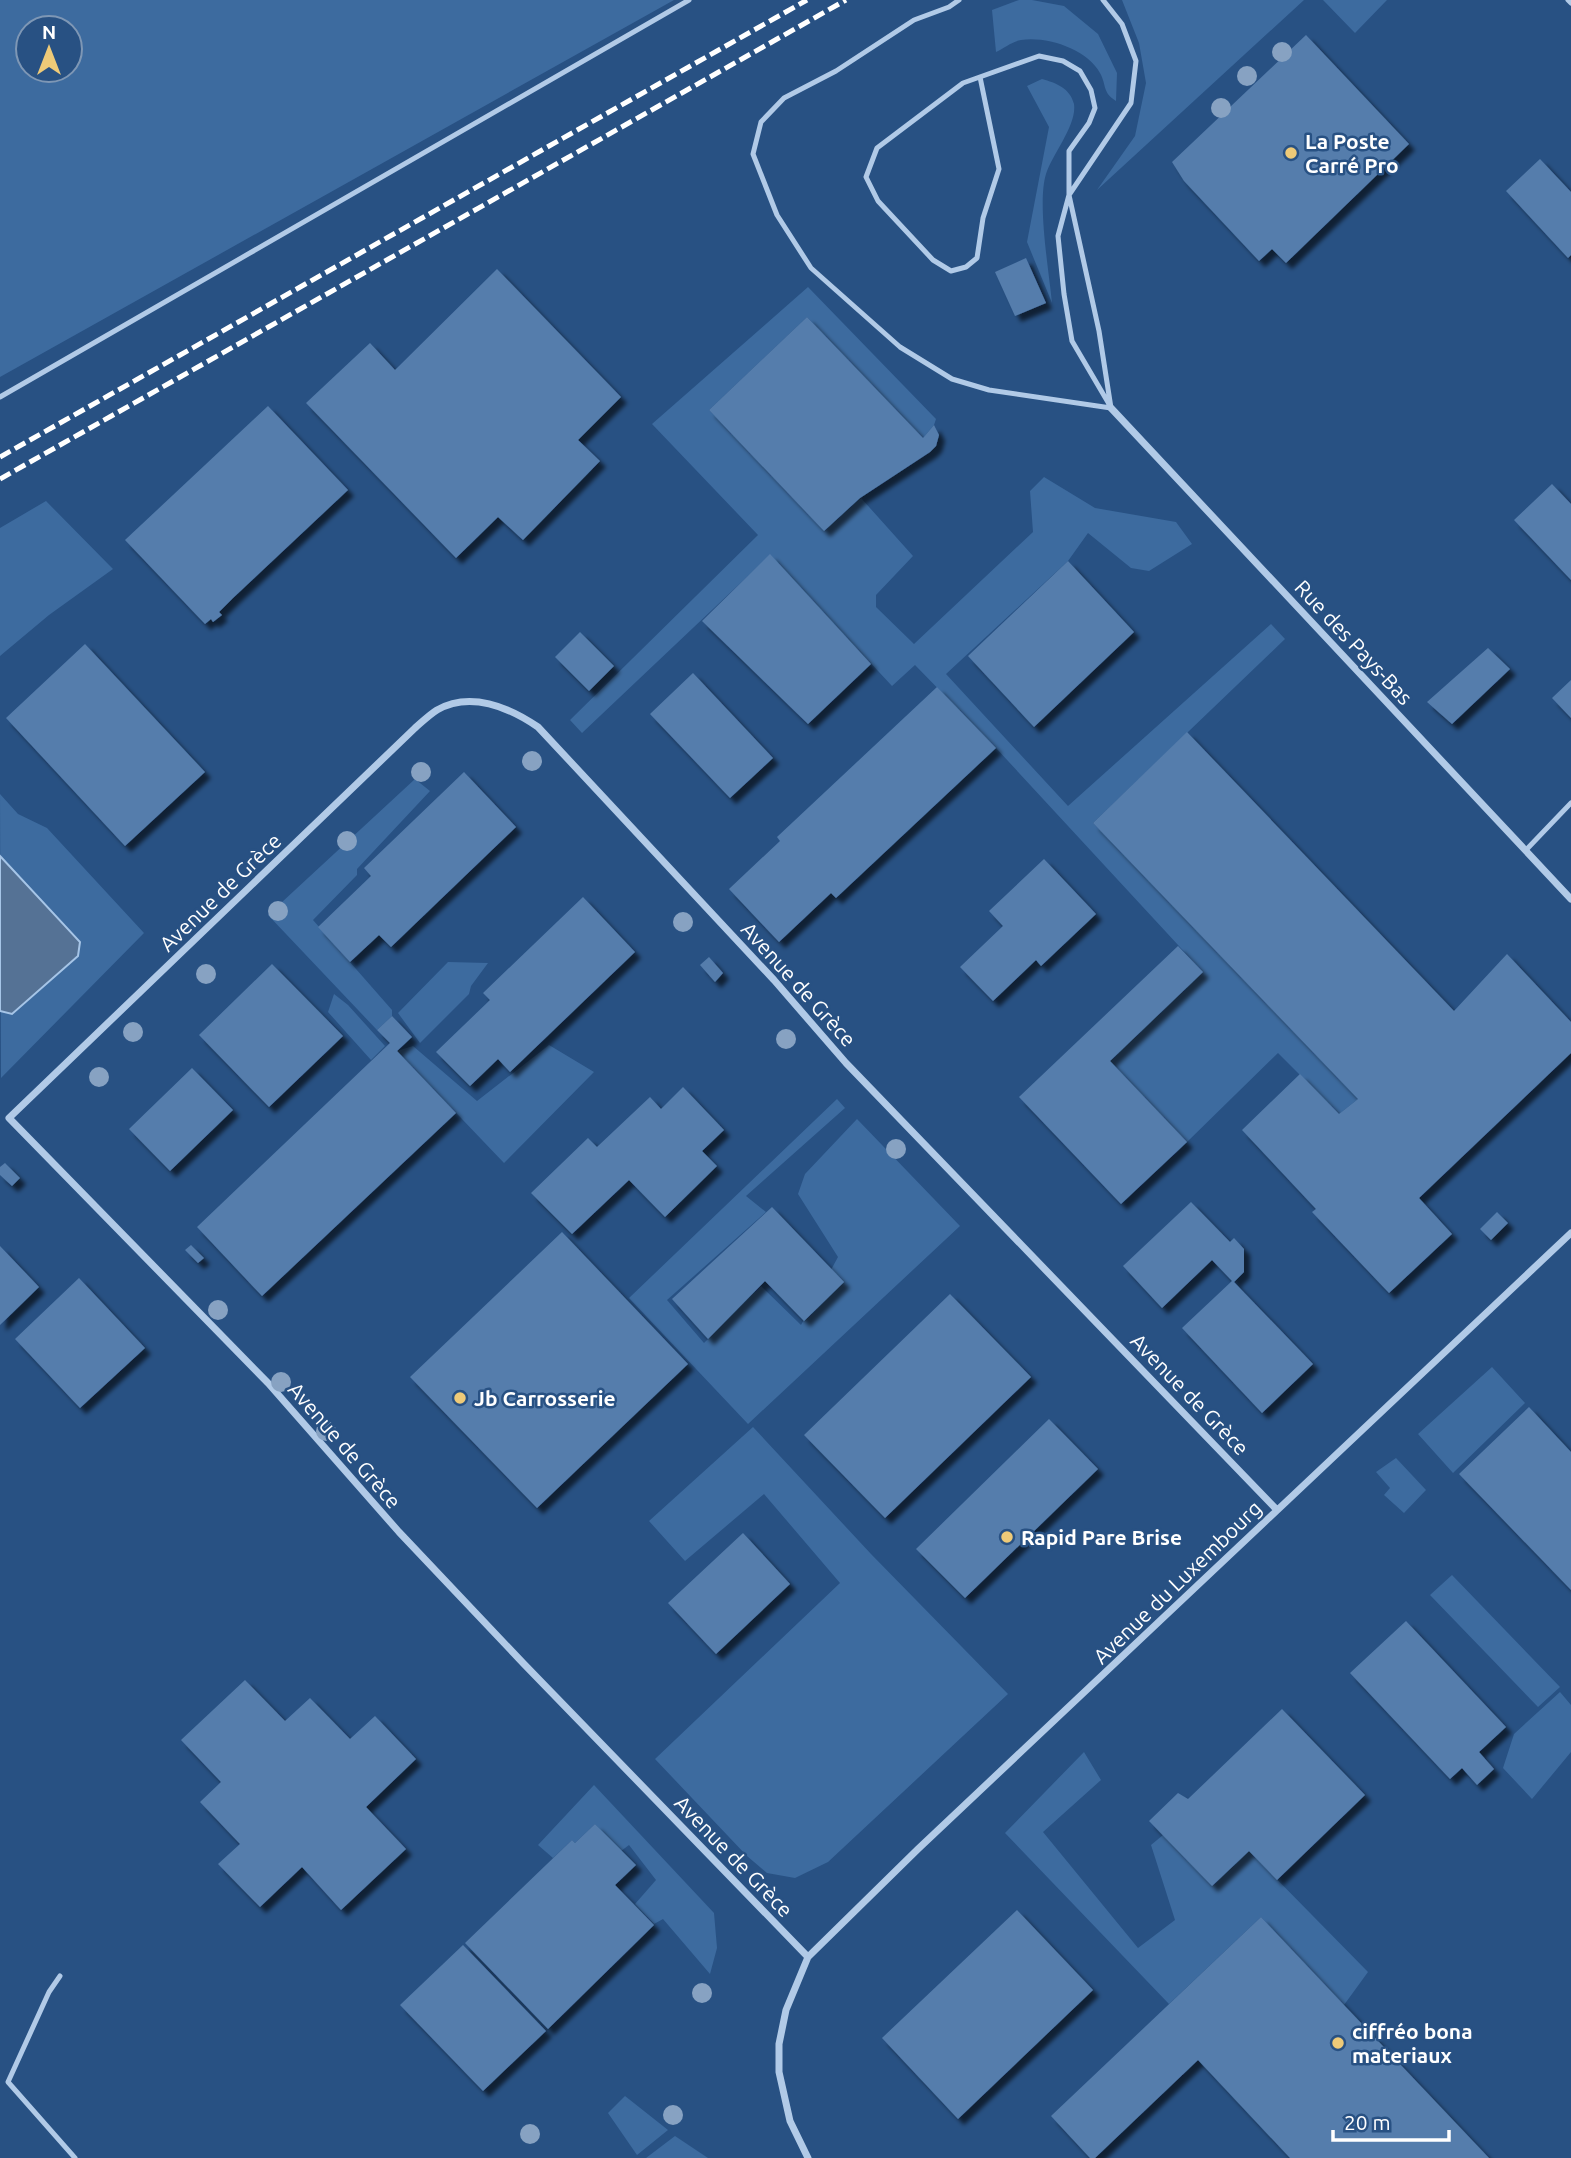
<svg xmlns="http://www.w3.org/2000/svg" width="1571" height="2158" font-family="Ubuntu,sans-serif">
	<defs>
		<filter id="shadow"><feDropShadow dx="6" dy="6" stdDeviation="2" flood-color="#0009"/></filter>
	</defs>
	<rect width="100%" height="100%" fill="#285183"/>
	<path fill="#3d6b9f" fill-rule="evenodd" d="M 0,0 L 674,0 L 0,377 ZM 28,28 L 70,28 L 70,70 L 28,70 Z
		M 1019,0 L 1032,0 L 1064,6 L 1098,34 L 1117,73 L 1116,101 C 1102,92 1107,86 1100,73 C 1087,49 1047,36 1021,40 C 1013,41 1004,48 996,52 L 992,10 Z
		M 1122,0 L 1304,0 L 1097,190 L 1135,136 L 1146,83 L 1139,43 Z
		M 1323,0 L 1387,0 L 1355,33 Z
		M 1042,79 C 1056,83 1070,88 1074,104 C 1077,125 1053,153 1046,174 C 1037,203 1049,271 1052,303 L 1027,242 L 1049,127 L 1027,86 Z
		M 808,287 L 936,419 L 934,425 L 923,438 L 807,317 L 709,410 L 824,531 L 861,498 L 913,556 L 876,595 L 876,607 L 914,644 L 1033,532 L 1030,491 L 1044,477 L 1095,508 L 1176,522 L 1192,544 L 1149,571 L 1131,568 L 1088,533 L 1068,561 L 946,674 L 1068,806 L 1271,624 L 1285,639 L 1093,823 L 1358,1099 L 1339,1114 L 1278,1053 L 1187,1142 L 1110,1061 L 1203,972 L 996,748 L 915,665 L 892,686 L 770,555 L 582,733 L 570,720 L 758,535 L 652,424 Z
		M 46,501 L 113,569 L 49,615 L 0,656 L 0,528 Z
		M 415,779 L 430,791 L 357,869 L 357,875 L 313,920 L 392,1010 L 392,1016 L 377,1030 L 268,915 Z
		M 0,794 L 18,814 L 47,828 L 144,933 L 1,1078 Z
		M 448,962 L 488,963 L 471,986 L 469,994 L 420,1043 L 398,1013 Z
		M 334,994 L 348,1005 L 385,1046 L 371,1060 L 328,1012 Z
		M 549,1045 L 594,1072 L 504,1163 L 397,1051 L 413,1046 L 477,1101 Z
		M 837,1099 L 845,1108 L 746,1196 L 766,1212 L 667,1300 L 704,1343 L 761,1286 L 801,1325 L 838,1257 L 798,1194 L 805,1174 L 857,1119 L 960,1226 L 748,1424 L 629,1298 Z
		M 1492,1367 L 1525,1403 L 1453,1473 L 1418,1434 Z
		M 753,1427 L 871,1554 L 1008,1694 L 828,1862 L 795,1878 L 767,1873 L 747,1856 L 655,1759 L 840,1583 L 764,1494 L 685,1561 L 649,1521 Z
		M 1396,1458 L 1426,1490 L 1404,1513 L 1384,1495 L 1390,1488 L 1376,1472 Z
		M 1452,1575 L 1560,1687 L 1538,1707 L 1430,1595 Z
		M 1560,1692 L 1571,1705 L 1571,1752 L 1532,1799 L 1503,1768 L 1514,1734 Z
		M 1084,1752 L 1101,1780 L 1043,1832 L 1138,1948 L 1175,1920 L 1151,1845 L 1163,1835 L 1212,1886 L 1249,1851 L 1368,1972 L 1344,2005 L 1261,1917 L 1169,2004 L 1005,1833 Z
		M 594,1785 L 714,1913 L 717,1948 L 710,1974 L 663,1919 L 654,1924 L 635,1904 L 656,1880 L 629,1845 L 621,1851 L 595,1824 L 575,1843 L 572,1840 L 553,1858 L 538,1845 Z
		M 625,2096 L 668,2130 L 637,2155 L 608,2113 Z
		M 675,2136 L 708,2158 L 646,2158 Z"/>
	<path fill="#557295" stroke="#a6c5e7" stroke-width="2" d="M 0,856 L 80,942 L 78,956 L 12,1014 L 0,1011 Z"/>
	<path fill="#557dac" filter="url(#shadow)" d="M 1306,35 L 1409,144 L 1286,263 L 1272,249 L 1259,261 L 1184,181 L 1172,162 Z
		M 1540,159 L 1571,192 L 1571,255 L 1568,258 L 1506,191 Z
		M 1026,258 L 1046,303 L 1015,316 L 995,272 Z
		M 497,269 L 621,397 L 578,440 L 600,461 L 523,540 L 498,517 L 456,558 L 306,403 L 370,343 L 395,370 Z
		M 807,317 L 923,438 L 934,425 L 939,435 L 936,446 L 930,452 L 860,498 L 824,531 L 709,410 Z
		M 268,406 L 348,490 L 233,598 L 219,612 L 222,615 L 213,622 L 211,619 L 205,624 L 125,540 Z
		M 1552,484 L 1571,504 L 1571,580 L 1514,520 Z
		M 770,554 L 871,664 L 808,724 L 702,621 Z
		M 1068,561 L 1134,632 L 1034,727 L 968,656 Z
		M 580,632 L 614,666 L 589,691 L 555,657 Z
		M 85,644 L 205,772 L 125,846 L 6,718 Z
		M 1488,648 L 1510,669 L 1452,724 L 1427,702 Z
		M 693,673 L 773,758 L 730,798 L 650,714 Z
		M 1571,680 L 1571,718 L 1552,698 Z
		M 937,687 L 996,748 L 836,898 L 831,893 L 779,942 L 729,889 L 780,841 L 777,837 Z
		M 1187,732 L 1454,1011 L 1507,954 L 1571,1022 L 1571,1053 L 1419,1198 L 1452,1234 L 1389,1293 L 1312,1212 L 1316,1209 L 1242,1130 L 1300,1074 L 1339,1114 L 1358,1099 L 1093,823 Z
		M 464,772 L 516,827 L 391,947 L 379,935 L 350,962 L 318,927 L 371,876 L 364,868 Z
		M 1044,859 L 1096,914 L 1041,966 L 1036,960 L 993,1001 L 960,967 L 1003,926 L 989,911 Z
		M 583,897 L 635,952 L 510,1072 L 498,1059 L 470,1086 L 436,1052 L 490,1000 L 483,993 Z
		M 1178,946 L 1203,972 L 1110,1061 L 1187,1142 L 1121,1204 L 1019,1097 Z
		M 709,957 L 723,973 L 715,982 L 700,965 Z
		M 272,964 L 343,1036 L 269,1107 L 199,1035 Z
		M 392,1016 L 412,1037 L 397,1051 L 456,1113 L 262,1296 L 197,1227 L 390,1043 L 377,1030 Z
		M 192,1068 L 233,1110 L 170,1171 L 129,1129 Z
		M 683,1087 L 724,1130 L 702,1151 L 717,1166 L 665,1217 L 629,1180 L 572,1234 L 531,1193 L 588,1138 L 597,1147 L 650,1097 L 661,1109 Z
		M 5,1163 L 20,1178 L 12,1186 L 0,1175 L 0,1167 Z
		M 1191,1202 L 1230,1242 L 1234,1238 L 1244,1249 L 1244,1272 L 1234,1282 L 1313,1364 L 1262,1413 L 1182,1328 L 1232,1281 L 1212,1260 L 1162,1308 L 1123,1266 Z
		M 772,1207 L 844,1282 L 804,1321 L 765,1281 L 708,1339 L 672,1299 Z
		M 1497,1212 L 1508,1223 L 1491,1240 L 1480,1229 Z
		M 562,1232 L 688,1364 L 537,1508 L 410,1377 Z
		M 191,1245 L 204,1258 L 198,1263 L 185,1250 Z
		M 0,1246 L 39,1287 L 0,1325 Z
		M 79,1278 L 145,1348 L 80,1408 L 15,1339 Z
		M 950,1294 L 1031,1377 L 885,1518 L 804,1435 Z
		M 1529,1407 L 1571,1452 L 1571,1590 L 1459,1474 Z
		M 1049,1419 L 1098,1469 L 965,1598 L 916,1549 Z
		M 743,1533 L 790,1584 L 716,1654 L 668,1603 Z
		M 1406,1621 L 1506,1727 L 1479,1752 L 1494,1769 L 1477,1785 L 1462,1768 L 1450,1779 L 1350,1673 Z
		M 245,1680 L 285,1721 L 310,1698 L 350,1739 L 375,1716 L 416,1759 L 366,1807 L 406,1849 L 341,1910 L 302,1867 L 260,1907 L 218,1864 L 240,1844 L 200,1802 L 221,1782 L 181,1740 Z
		M 1282,1709 L 1365,1795 L 1277,1880 L 1249,1851 L 1212,1886 L 1149,1821 L 1178,1793 L 1188,1799 Z
		M 595,1824 L 636,1865 L 615,1885 L 654,1925 L 548,2029 L 465,1943 L 572,1840 L 575,1843 Z
		M 1017,1910 L 1093,1990 L 958,2119 L 882,2038 Z
		M 1261,1917 L 1344,2005 L 1489,2158 L 1290,2158 L 1198,2060 L 1095,2158 L 1090,2158 L 1051,2116 Z
		M 463,1945 L 546,2031 L 483,2091 L 400,2005 Z"/>
	<g fill="none" stroke-linecap="round" stroke-linejoin="round">
		<path stroke="#b1cae7" stroke-width="5" d="M 959,0 L 949,7 L 914,20 L 836,71 L 784,98 L 761,122 L 753,154 L 777,215 L 811,268 L 900,347 L 952,379 L 989,390 L 1111,408
			M 1103,0 L 1122,24 L 1136,61 L 1131,103 L 1069,195 L 1058,236 L 1064,294 L 1072,341 L 1109,404
			M 1568,0 L 1571,3
			M 980,77 L 999,169 L 983,218 L 977,258 L 966,267 L 951,271 L 933,260 L 878,201 L 866,177 L 877,148 L 963,83 L 1039,56 L 1063,61 L 1080,71 L 1091,90 L 1095,108 L 1089,123 L 1069,151 L 1069,195 L 1099,331 L 1111,408
			M 0,397 L 689,0
			M 1526,850 L 1571,803
			M 60,1976 L 49,1992 L 8,2082 L 75,2158"/>
		<path stroke="#b1cae7" stroke-width="7" d="M 1111,408 L 1571,899
			M 808,1957 L 523,1663 L 399,1532 L 268,1383 L 9,1118 L 415,728 C 422,722 429,715 437,710 C 470,691 509,707 538,727 L 774,980 L 846,1063 L 1277,1510
			M 808,2158 L 790,2121 L 779,2072 L 779,2044 L 786,2010 L 808,1957 L 918,1849 L 1571,1233"/>
		<path stroke="#fff" stroke-width="5" stroke-dasharray="12 5" stroke-linecap="butt" d="M 0,457 L 807,0
			M 0,479 L 846,0"/>
	</g>
	<g fill="#87a2c2">
		<circle cx="1282" cy="52" r="10"/>
		<circle cx="1247" cy="76" r="10"/>
		<circle cx="1221" cy="108" r="10"/>
		<circle cx="532" cy="761" r="10"/>
		<circle cx="421" cy="772" r="10"/>
		<circle cx="347" cy="841" r="10"/>
		<circle cx="278" cy="911" r="10"/>
		<circle cx="683" cy="922" r="10"/>
		<circle cx="206" cy="974" r="10"/>
		<circle cx="133" cy="1032" r="10"/>
		<circle cx="786" cy="1039" r="10"/>
		<circle cx="99" cy="1077" r="10"/>
		<circle cx="896" cy="1149" r="10"/>
		<circle cx="218" cy="1310" r="10"/>
		<circle cx="281" cy="1382" r="10"/>
		<circle cx="326" cy="1431" r="10"/>
		<circle cx="702" cy="1993" r="10"/>
		<circle cx="673" cy="2115" r="10"/>
		<circle cx="530" cy="2134" r="10"/>
	</g>
	<g fill="#eeca78" stroke="#285183" stroke-width="2.5">
		<circle cx="1291" cy="153" r="7"/>
		<circle cx="460" cy="1398" r="7"/>
		<circle cx="1007" cy="1537" r="7"/>
		<circle cx="1338" cy="2043" r="7"/>
	</g>
	<g text-anchor="middle" dominant-baseline="central" stroke-width="5" stroke-linejoin="round" paint-order="stroke">
		<g font-size="21" font-weight="bold" fill="#fff" stroke="#285183" text-anchor="start">
			<text x="1305" y="141">La Poste<tspan x="1305" dy="24">Carré Pro</tspan></text>
			<text x="474" y="1398">Jb Carrosserie</text>
			<text x="1021" y="1537">Rapid Pare Brise</text>
			<text x="1352" y="2031">ciffréo bona<tspan x="1352" dy="24">materiaux</tspan></text>
		</g>
		<g font-size="21" fill="#fff" stroke="#285183">
			<text transform="translate(1354 642) rotate(47)">Rue des Pays-Bas</text>
			<text transform="translate(220 892) rotate(-44)">Avenue de Grèce</text>
			<text transform="translate(799 984) rotate(48)">Avenue de Grèce</text>
			<text transform="translate(1190 1394) rotate(46)">Avenue de Grèce</text>
			<text transform="translate(345 1445) rotate(49)">Avenue de Grèce</text>
			<text transform="translate(1177 1582) rotate(-44)">Avenue du Luxembourg</text>
			<text transform="translate(734 1856) rotate(46)">Avenue de Grèce</text>
		</g>
	</g>
	<g transform="translate(49 49)"><circle r="33" fill="#285183" stroke="#7e97b5" stroke-width="2"/>
	<path d="M0-5L12 26L0 18L-12 26Z" fill="#eeca78"/>
	<text y="-10" font-size="19" font-weight="bold" text-anchor="middle" fill="#ffffff">N</text>
	</g>
	<path d="M1333 2130v10h116v-10" fill="none" stroke="#ffffff" stroke-width="3.5"/>
	<text x="1344" y="2130" font-size="21" fill="#ffffff" stroke="#285183" stroke-width="5" paint-order="stroke">20 m</text>
</svg>
